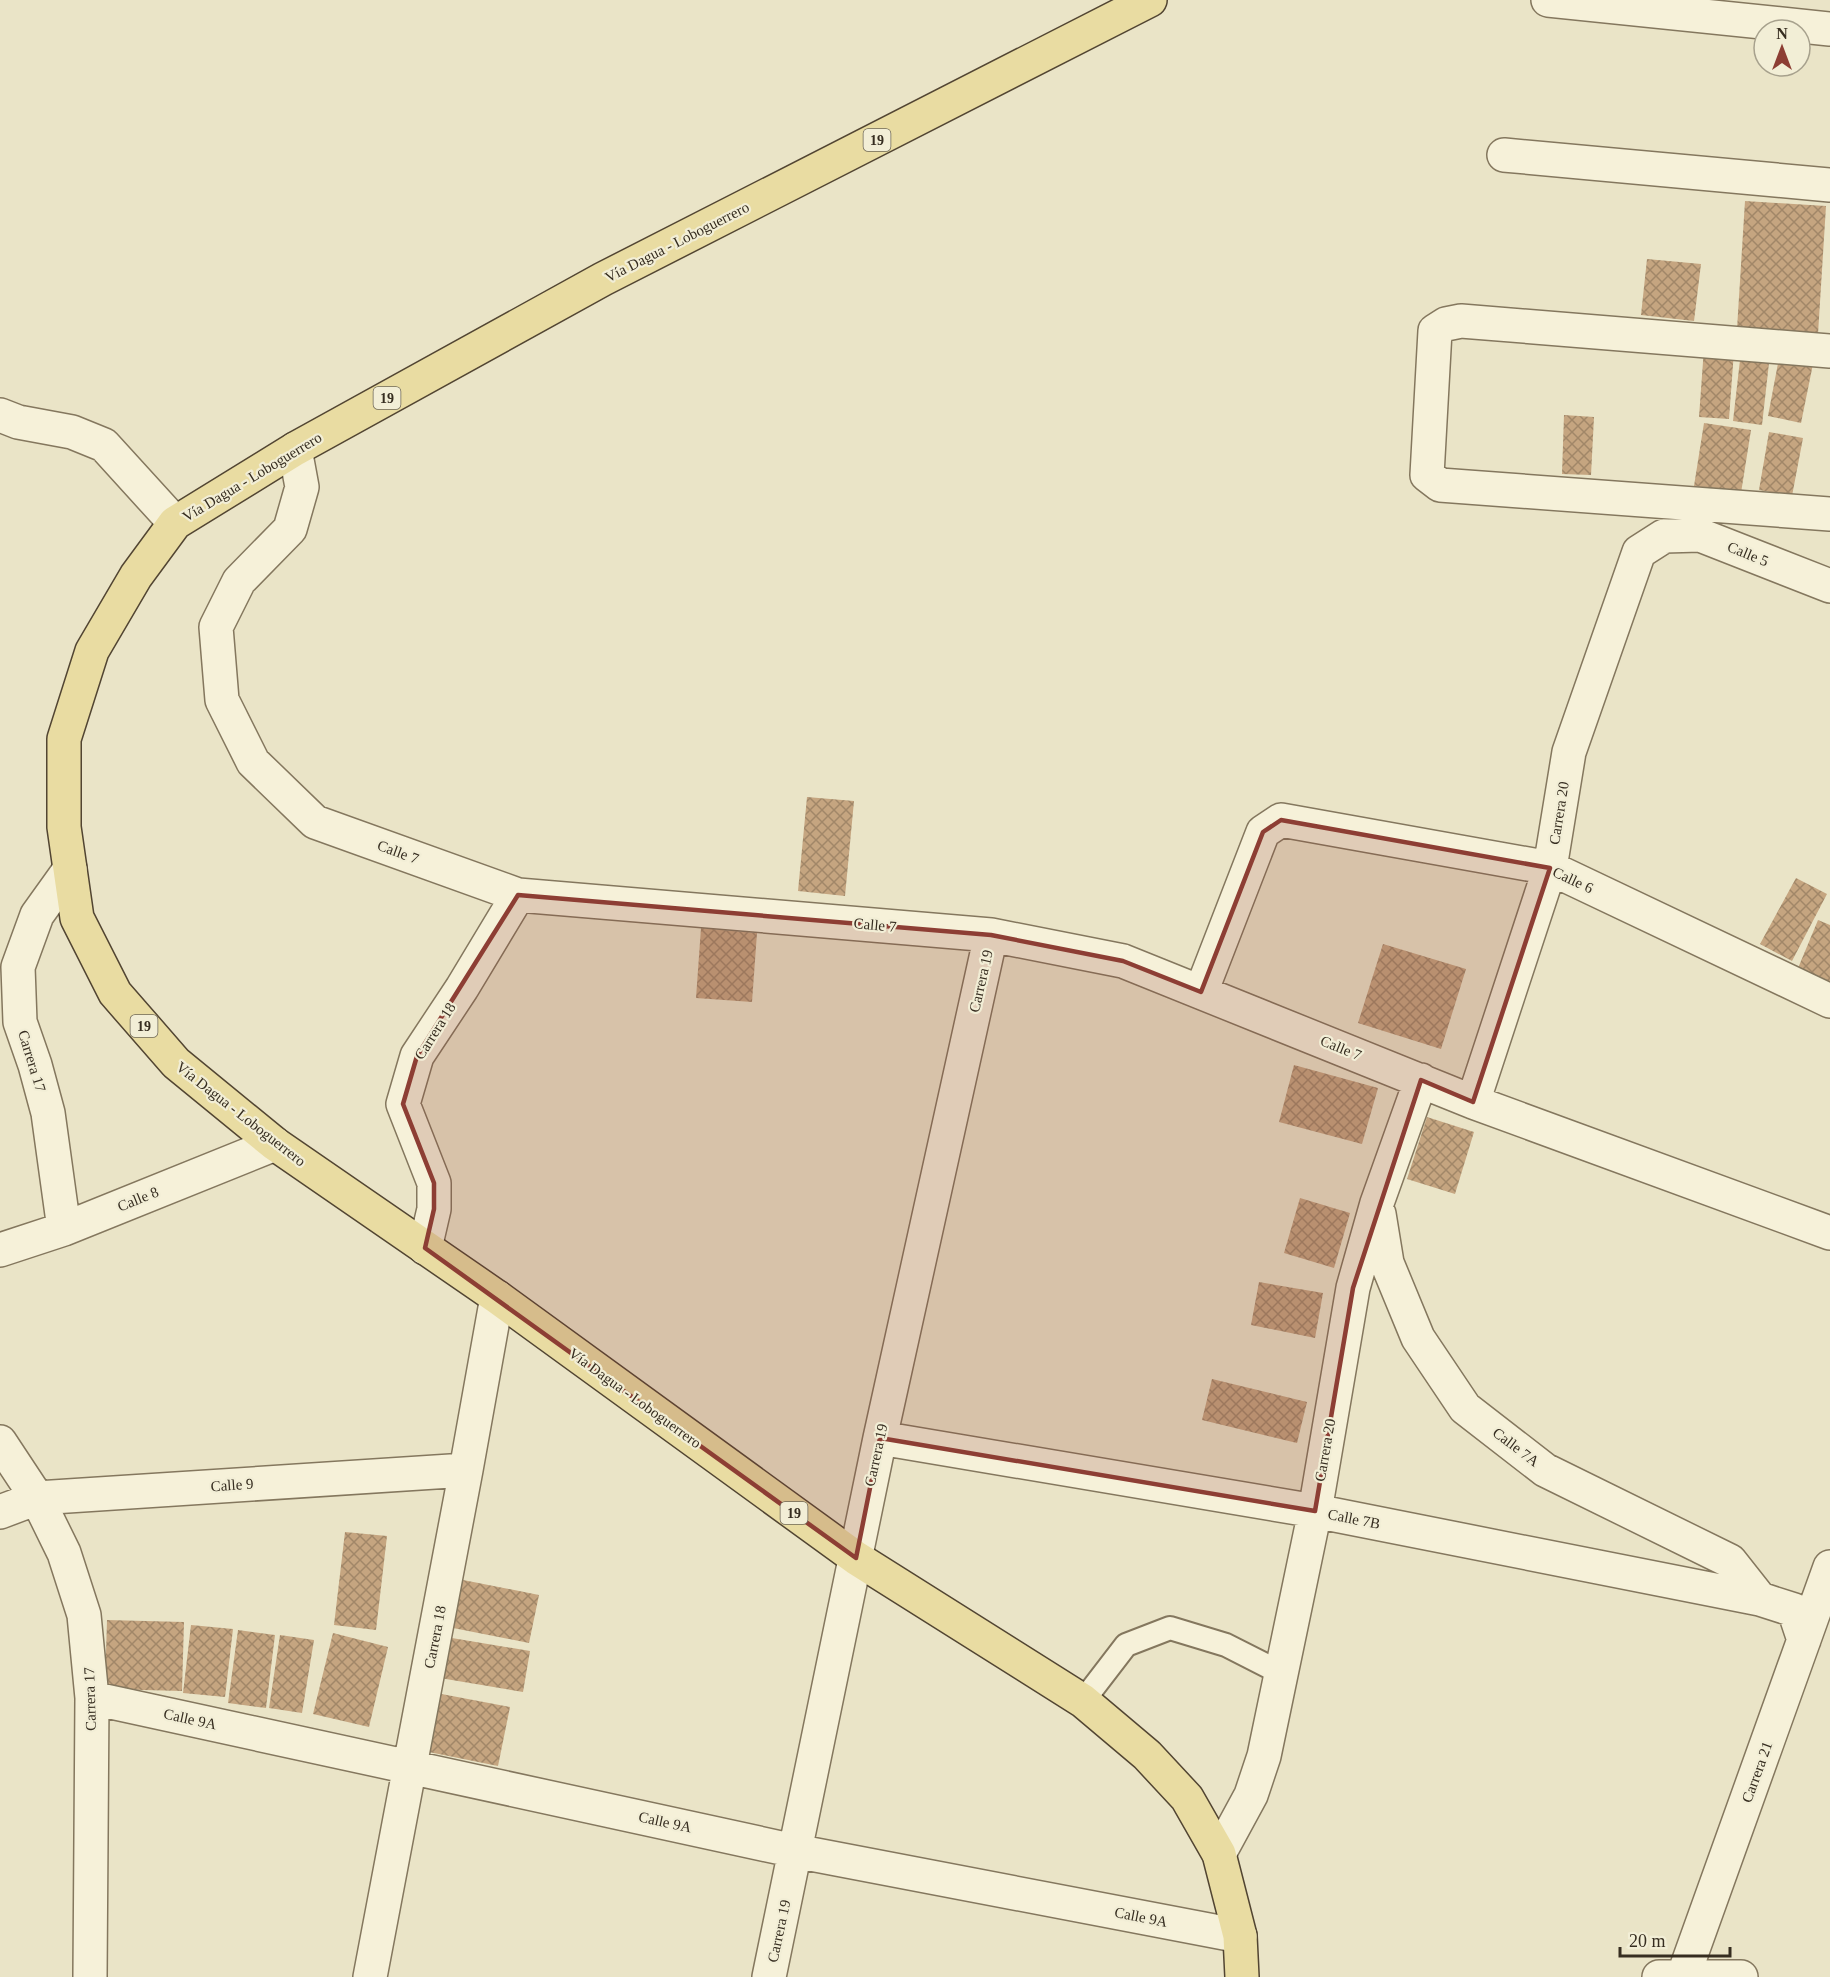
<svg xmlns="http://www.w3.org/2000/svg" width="1830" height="1977" font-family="Georgia,serif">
	<defs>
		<pattern id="building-cross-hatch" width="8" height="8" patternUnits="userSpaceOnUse" patternTransform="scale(1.5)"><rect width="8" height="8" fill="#c5a580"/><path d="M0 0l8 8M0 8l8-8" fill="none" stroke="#a18768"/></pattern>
	</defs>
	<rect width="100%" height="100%" fill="#eae4c7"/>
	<path fill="url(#building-cross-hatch)" d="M 1745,201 L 1826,206 L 1818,334 L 1737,329 Z
		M 1647,259 L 1701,264 L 1694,321 L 1641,315 Z
		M 1704,348 L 1734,351 L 1729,419 L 1699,417 Z
		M 1779,358 L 1813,364 L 1801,423 L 1768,416 Z
		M 1740,360 L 1769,363 L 1762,425 L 1733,421 Z
		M 1564,415 L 1594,417 L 1591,475 L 1562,474 Z
		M 1704,423 L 1751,430 L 1741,493 L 1694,486 Z
		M 1769,432 L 1803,438 L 1792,496 L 1759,490 Z
		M 807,797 L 854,801 L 845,896 L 798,891 Z
		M 1796,878 L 1827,894 L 1792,961 L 1760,944 Z
		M 1818,920 L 1830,925 L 1830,987 L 1796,973 Z
		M 701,928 L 757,933 L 752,1002 L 696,998 Z
		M 1383,944 L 1466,969 L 1441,1049 L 1358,1023 Z
		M 1294,1065 L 1378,1088 L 1362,1144 L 1279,1122 Z
		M 1427,1117 L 1474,1132 L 1455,1194 L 1407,1179 Z
		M 1300,1198 L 1350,1213 L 1334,1268 L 1284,1253 Z
		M 1259,1282 L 1323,1293 L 1315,1338 L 1251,1325 Z
		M 1212,1379 L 1307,1402 L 1297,1443 L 1202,1420 Z
		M 345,1532 L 387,1536 L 376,1630 L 334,1625 Z
		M 453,1578 L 539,1595 L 529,1643 L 443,1626 Z
		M 107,1620 L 184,1622 L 182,1691 L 105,1689 Z
		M 191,1625 L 233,1629 L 225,1697 L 183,1693 Z
		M 238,1630 L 275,1635 L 266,1708 L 228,1703 Z
		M 333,1633 L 388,1647 L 369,1727 L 313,1714 Z
		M 280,1635 L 314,1640 L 302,1713 L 269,1708 Z
		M 440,1636 L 530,1651 L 523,1692 L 434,1677 Z
		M 431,1692 L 510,1707 L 498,1766 L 419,1750 Z"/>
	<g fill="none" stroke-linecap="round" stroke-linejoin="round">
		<defs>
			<path id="lane" d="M 1083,1701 L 1126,1645 L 1170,1628 L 1226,1645 L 1281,1673"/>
			<path id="street" d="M 1548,0 L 1830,29
				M 1504,155 L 1830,185
				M 1830,351 L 1461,321 L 1446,324 L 1435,331 L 1427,475 L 1440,485 L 1830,514
				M 0,415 L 18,422 L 72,432 L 104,445 L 175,523
				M 295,449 L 302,487 L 290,529 L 239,581 L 216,627 L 222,700 L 253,762 L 315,822 L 518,895 L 991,935 L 1123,961 L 1473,1102 L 1830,1233
				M 1201,992 L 1263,832 L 1281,820 L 1550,868 L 1830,1001
				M 1473,1102 L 1550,868 L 1569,752 L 1639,552 L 1664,536 L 1700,535 L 1830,586
				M 1379,1214 L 1387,1263 L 1418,1338 L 1465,1408 L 1545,1470 L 1730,1561 L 1760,1599
				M 64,1229 L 48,1113 L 35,1065 L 20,1022 L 18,967 L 37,915 L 70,869
				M 425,1248 L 434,1209 L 434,1183 L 403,1104 L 417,1056 L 462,988 L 518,895
				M 0,1250 L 64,1229 L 275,1144
				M 880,1438 L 1315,1511 L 1760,1599 L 1794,1610 L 1804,1640
				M 0,1442 L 37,1498 L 64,1553 L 84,1615 L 92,1698 L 90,1977
				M 0,1512 L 37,1498 L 466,1470
				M 92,1698 L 795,1851 L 1240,1936
				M 1219,1854 L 1251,1795 L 1264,1756 L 1315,1511 L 1353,1288 L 1377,1203 L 1421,1080
				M 370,1977 L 466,1470 L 497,1297
				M 769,1977 L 880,1438 L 991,935
				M 1659,1977 L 1741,1977
				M 1683,1977 L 1830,1567"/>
			<path id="primary" d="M 1150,0 L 603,279 L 295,449 L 175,523 L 136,576 L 92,651 L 64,739 L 64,827 L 77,918 L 115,993 L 176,1063 L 275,1144 L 497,1297 L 856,1558 L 1083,1701 L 1147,1755 L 1187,1798 L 1219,1854 L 1240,1936 L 1242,1977"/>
		</defs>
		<use href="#lane" stroke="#84775e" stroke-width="26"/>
		<use href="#street" stroke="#84775e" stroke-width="36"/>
		<use href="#primary" stroke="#524532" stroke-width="36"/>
		<use href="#lane" stroke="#f6f1d9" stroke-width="22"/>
		<use href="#street" stroke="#f6f1d9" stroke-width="33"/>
		<use href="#primary" stroke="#e9dca2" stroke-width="33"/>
	</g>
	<path fill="#8d3e34" fill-opacity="0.2" stroke="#8d3e34" stroke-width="4.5" stroke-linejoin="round" d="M 1281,820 L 1550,868 L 1473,1102 L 1421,1080 L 1353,1288 L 1315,1511 L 880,1438 L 856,1558 L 425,1248 L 434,1209 L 434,1183 L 403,1104 L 417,1056 L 518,895 L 991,935 L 1123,961 L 1201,992 L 1263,832 Z"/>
	<g text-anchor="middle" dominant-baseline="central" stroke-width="4.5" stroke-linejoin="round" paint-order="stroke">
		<g fill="#f2eed6" stroke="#6e6757" stroke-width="1.5">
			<rect x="863.5" y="129" width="27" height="22" rx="4.5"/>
			<rect x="373.5" y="387" width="27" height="22" rx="4.5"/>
			<rect x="130.5" y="1015" width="27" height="22" rx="4.5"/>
			<rect x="780.5" y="1502" width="27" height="22" rx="4.5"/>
		</g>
		<g font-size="14" font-weight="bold" fill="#362d20">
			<text x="877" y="140">19</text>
			<text x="387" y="398">19</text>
			<text x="144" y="1026">19</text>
			<text x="794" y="1513">19</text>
		</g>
		<g font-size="15" fill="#362d20" stroke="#f2eed6">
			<text transform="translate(677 242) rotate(-27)">Vía Dagua - Loboguerrero</text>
			<text transform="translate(252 477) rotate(-31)">Vía Dagua - Loboguerrero</text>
			<text transform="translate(1748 554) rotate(22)">Calle 5</text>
			<text transform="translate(1559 813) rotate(-81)">Carrera 20</text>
			<text transform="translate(398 852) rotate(20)">Calle 7</text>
			<text transform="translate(1573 880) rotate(25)">Calle 6</text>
			<text transform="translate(875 925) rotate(5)">Calle 7</text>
			<text transform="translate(981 981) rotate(-77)">Carrera 19</text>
			<text transform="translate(435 1031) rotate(-58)">Carrera 18</text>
			<text transform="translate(1341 1048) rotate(22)">Calle 7</text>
			<text transform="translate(32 1061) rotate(73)">Carrera 17</text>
			<text transform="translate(241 1114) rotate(38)">Vía Dagua - Loboguerrero</text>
			<text transform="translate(138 1199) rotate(-22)">Calle 8</text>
			<text transform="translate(635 1398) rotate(36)">Vía Dagua - Loboguerrero</text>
			<text transform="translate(1516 1447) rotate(37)">Calle 7A</text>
			<text transform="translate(1325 1450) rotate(-80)">Carrera 20</text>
			<text transform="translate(876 1455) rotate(-78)">Carrera 19</text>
			<text transform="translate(232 1485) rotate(-4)">Calle 9</text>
			<text transform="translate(1354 1519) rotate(11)">Calle 7B</text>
			<text transform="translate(435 1637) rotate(-79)">Carrera 18</text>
			<text transform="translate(90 1699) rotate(-92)">Carrera 17</text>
			<text transform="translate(190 1719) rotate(12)">Calle 9A</text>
			<text transform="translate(1757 1772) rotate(-70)">Carrera 21</text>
			<text transform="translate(665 1822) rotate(12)">Calle 9A</text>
			<text transform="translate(1141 1917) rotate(11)">Calle 9A</text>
			<text transform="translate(779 1931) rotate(-78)">Carrera 19</text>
		</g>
	</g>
	<g transform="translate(1782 48)"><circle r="28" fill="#f2eed6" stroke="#a7a18d" stroke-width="1.5"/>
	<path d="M0-4.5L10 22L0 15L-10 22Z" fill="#8d3e34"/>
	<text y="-9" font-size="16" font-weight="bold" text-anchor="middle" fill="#362d20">N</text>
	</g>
	<path d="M1620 1947v9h110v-9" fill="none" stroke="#362d20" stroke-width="3"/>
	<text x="1629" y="1947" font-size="18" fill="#362d20" stroke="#f2eed6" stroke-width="4.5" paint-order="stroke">20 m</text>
</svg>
